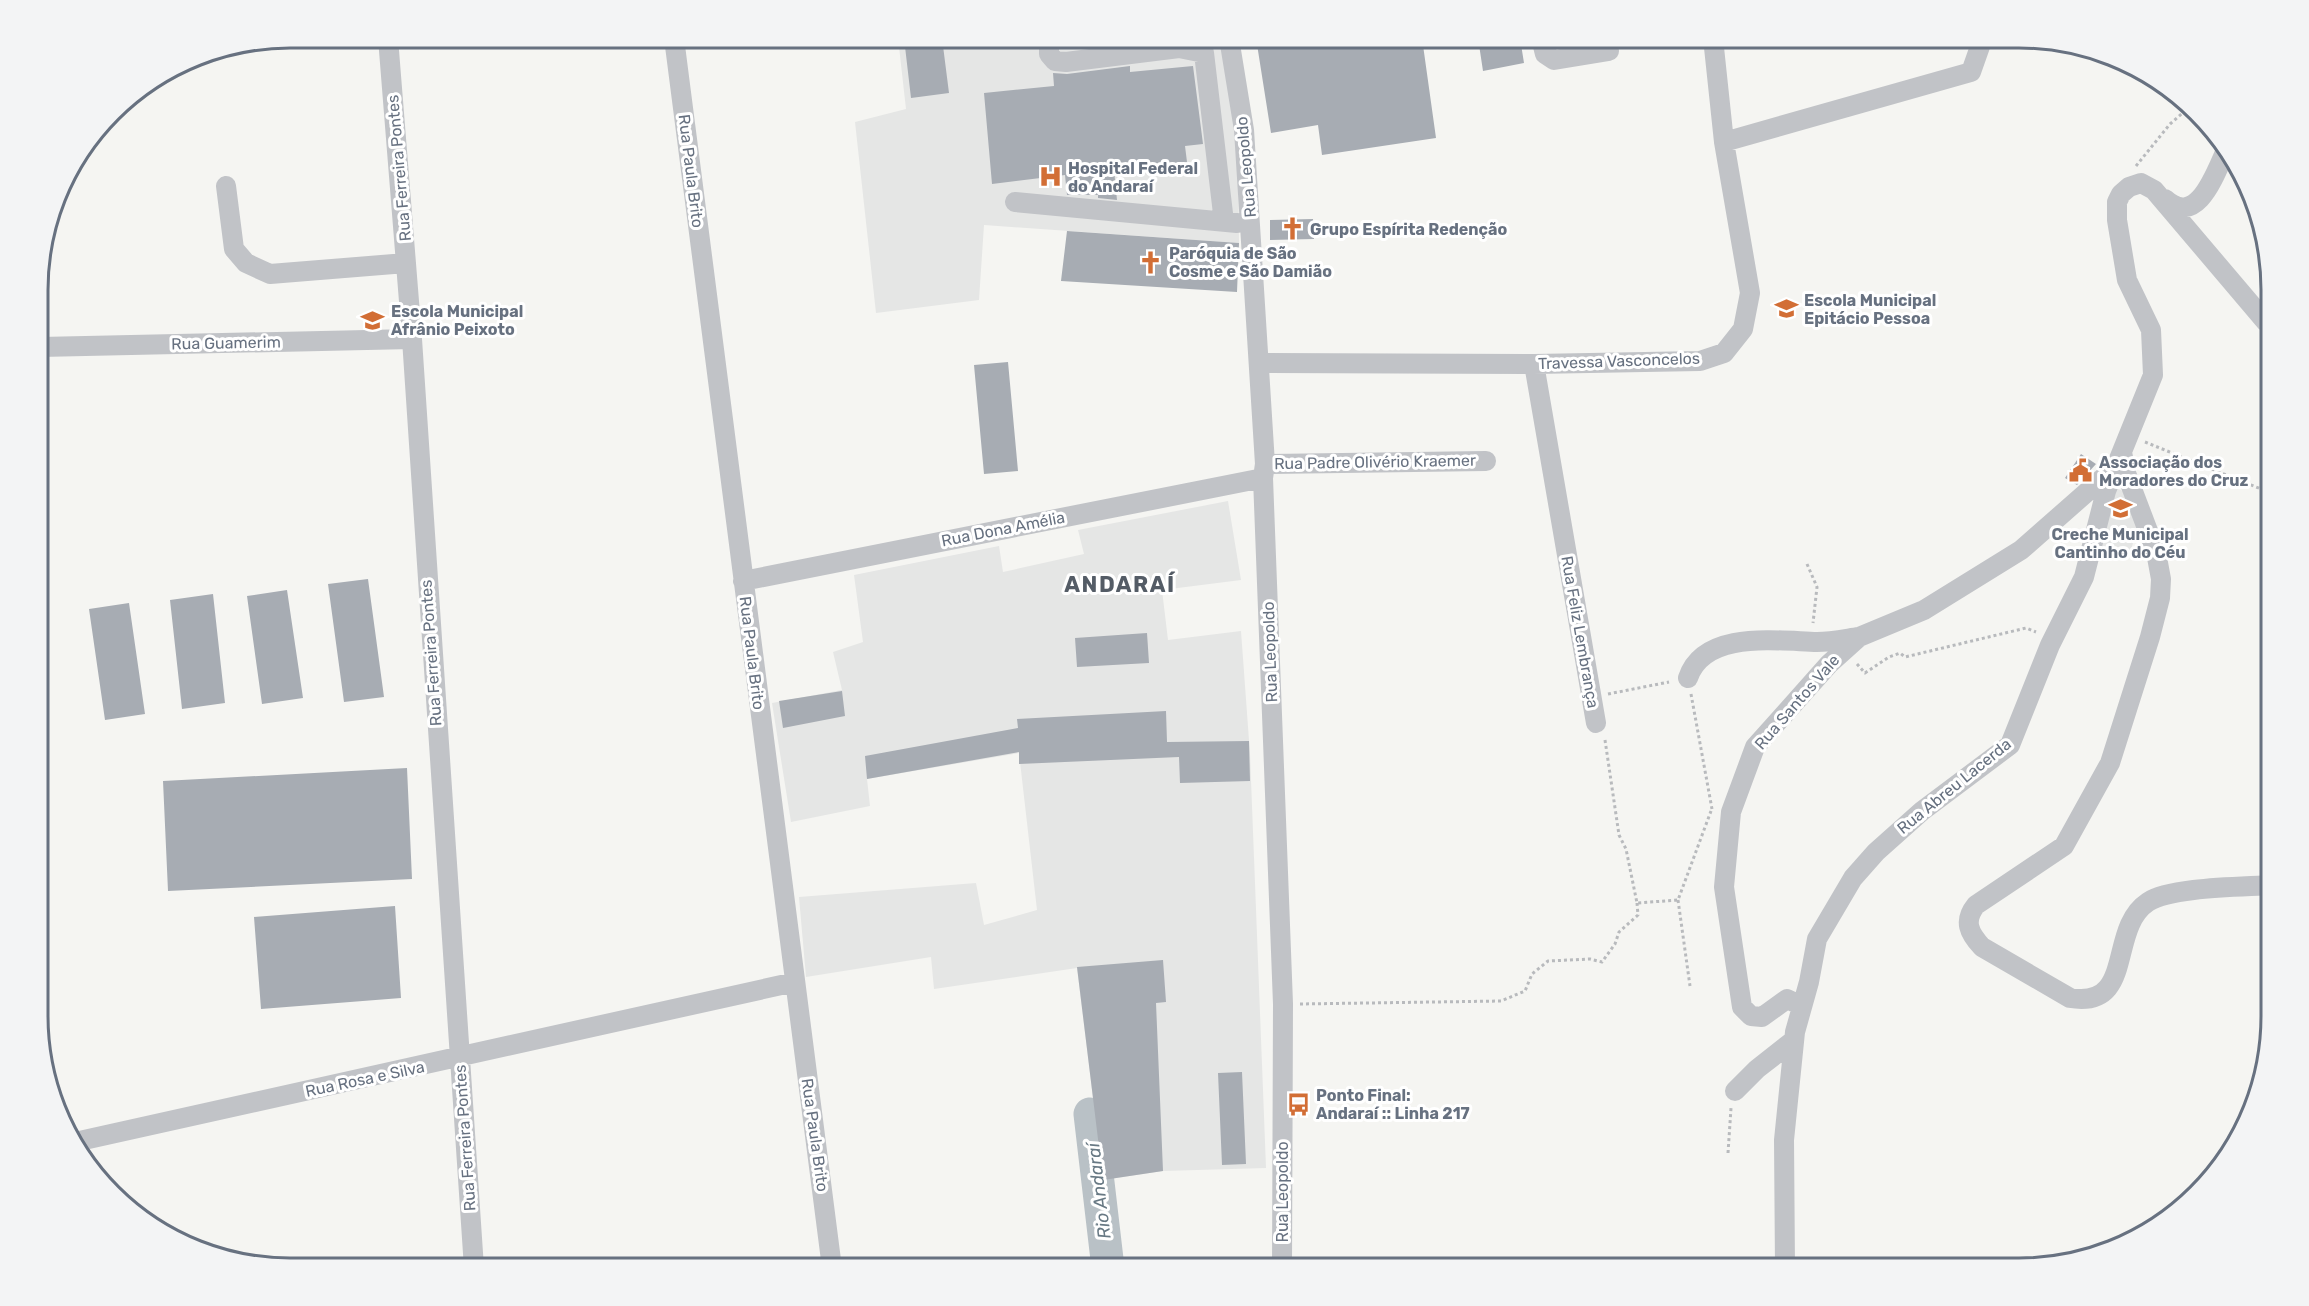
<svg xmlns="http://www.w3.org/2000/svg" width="2309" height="1306" font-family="Rubik,sans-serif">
	<rect width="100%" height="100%" fill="#f5f5f2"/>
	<path fill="#e5e6e5" d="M 898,38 L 1223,38 L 1238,129 L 1239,243 L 984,225 L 979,300 L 876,313 L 855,122 L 906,109 Z
		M 2114,487 L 2125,492 L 2138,525 L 2129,557 L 2098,547 Z
		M 1228,501 L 1241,580 L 1162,590 L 1168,640 L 1241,631 L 1250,754 L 1266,1168 L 1163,1171 L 1103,1180 L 1077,968 L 934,989 L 931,957 L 806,977 L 799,897 L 976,883 L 984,925 L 1037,910 L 1019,753 L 867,779 L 870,806 L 791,822 L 772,703 L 842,690 L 833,652 L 863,642 L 854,575 L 999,546 L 1003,572 L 1084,554 L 1078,530 Z"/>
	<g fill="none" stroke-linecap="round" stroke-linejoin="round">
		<path stroke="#b9c1c6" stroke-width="33" d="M 1090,1114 L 1108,1268"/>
	</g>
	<path fill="#a7acb3" d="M 904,38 L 942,38 L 949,93 L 911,98 Z
		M 1256,38 L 1422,38 L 1436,138 L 1322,155 L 1318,125 L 1271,133 Z
		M 1478,38 L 1520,38 L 1524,63 L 1483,71 Z
		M 1130,66 L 1130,72 L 1193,66 L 1203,144 L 1185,146 L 1187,162 L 1114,170 L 1117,200 L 1098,198 L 1098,195 L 1067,195 L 1065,175 L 992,184 L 984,93 L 1054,86 L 1053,73 L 1067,74 Z
		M 1313,219 L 1314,239 L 1270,240 L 1270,220 Z
		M 1067,231 L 1239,243 L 1237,292 L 1061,281 Z
		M 1008,362 L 1018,471 L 984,474 L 974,365 Z
		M 2081,454 L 2096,464 L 2077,485 L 2065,478 Z
		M 368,579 L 384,697 L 344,702 L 328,584 Z
		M 287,590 L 303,698 L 262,704 L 247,596 Z
		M 213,594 L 225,703 L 182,709 L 170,600 Z
		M 129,603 L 145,714 L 105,720 L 89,609 Z
		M 1147,633 L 1149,663 L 1077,667 L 1075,638 Z
		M 842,691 L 845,716 L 783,728 L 779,701 Z
		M 1166,711 L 1167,742 L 1249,741 L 1250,781 L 1180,783 L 1179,757 L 1019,764 L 1019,752 L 867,779 L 865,756 L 1018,728 L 1017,719 Z
		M 407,768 L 412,879 L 168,891 L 163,781 Z
		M 395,906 L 401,998 L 261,1009 L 254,917 Z
		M 1163,960 L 1166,1002 L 1156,1003 L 1163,1171 L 1103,1180 L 1077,967 Z
		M 1242,1072 L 1246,1164 L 1222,1165 L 1218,1073 Z"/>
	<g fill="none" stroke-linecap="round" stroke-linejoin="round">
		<path stroke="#b8babd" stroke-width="3" stroke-dasharray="3 3" stroke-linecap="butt" d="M 2136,166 L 2170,124 L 2186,110
			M 2145,442 L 2271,493
			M 1807,564 L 1817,587 L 1813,623
			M 1857,664 L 1865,673 L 1889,657 L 1900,653 L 1905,657 L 2026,628 L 2036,632
			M 1608,694 L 1669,682
			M 1691,694 L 1712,809
			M 1605,740 L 1619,835 L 1626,849 L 1637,903 L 1678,900 L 1711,811
			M 1678,900 L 1690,986
			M 1300,1004 L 1501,1001 L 1525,991 L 1532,974 L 1548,961 L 1590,959 L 1602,962 L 1615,944 L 1619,932 L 1638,915 L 1637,903
			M 1728,1153 L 1731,1108"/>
		<path stroke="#c1c3c7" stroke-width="20" d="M 388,38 L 412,339 L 474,1268
			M 674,38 L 832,1268
			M 1049,38 L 1049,54 L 1055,61 L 1066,62 L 1179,48 L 1204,53 L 1224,222
			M 1229,38 L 1244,130 L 1265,464 L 1263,478 L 1283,1004 L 1282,1268
			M 1541,38 L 1545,54 L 1554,60 L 1609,51
			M 1724,142 L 1971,72 L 1983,38
			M 226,186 L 234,249 L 246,263 L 270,274 L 406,263
			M 2165,199 C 2198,229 2216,171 2227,148
			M 1015,202 L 1237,223
			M 40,347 L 412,339
			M 1260,363 L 1534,364 L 1700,361 L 1724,353 L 1743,329 L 1750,293 L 1724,142 L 1713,38
			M 1534,364 L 1596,723
			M 2122,452 L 2126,473 L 2156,552 L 2161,579 L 2160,598 L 2150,637 L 2110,763 L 2064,846 L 1976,905 C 1963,921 1969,933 1982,947 L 2070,998 C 2136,1009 2107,929 2148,902 C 2170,887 2242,887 2271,885
			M 1265,464 L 1486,461
			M 743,581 L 1263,478
			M 1688,678 C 1704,630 1777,641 1817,642 C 1831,642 1845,639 1859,637
			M 1802,1006 L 1787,999 L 1762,1017 L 1751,1016 L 1742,1007 L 1724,887 L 1731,812 L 1755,747 L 1829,664 L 1859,637 L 1924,610 L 2021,550 L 2112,470
			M 1735,1091 L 1757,1069 L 1794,1040
			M 75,1142 L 795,982
			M 1785,1268 L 1784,1140 L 1795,1032 L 1809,982 L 1817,939 L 1853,878 L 1876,852 L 1922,811 L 2010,745 L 2050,645 L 2084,577 L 2106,491 L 2153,375 L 2151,330 L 2127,280 L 2117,220 L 2117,202 L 2121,194 L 2129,187 L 2141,183 L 2154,190 L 2266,322 L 2271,318"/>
	</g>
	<defs>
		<symbol id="hospital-bare" viewBox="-9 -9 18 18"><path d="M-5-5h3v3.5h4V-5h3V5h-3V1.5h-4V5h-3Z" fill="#d26e35" stroke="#fff" stroke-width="2.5" paint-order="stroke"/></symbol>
		<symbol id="church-bare" viewBox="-9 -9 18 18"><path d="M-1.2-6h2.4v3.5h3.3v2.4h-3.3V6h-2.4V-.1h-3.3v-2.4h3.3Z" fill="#d26e35" stroke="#fff" stroke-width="2.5" paint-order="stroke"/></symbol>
		<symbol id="school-bare" viewBox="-9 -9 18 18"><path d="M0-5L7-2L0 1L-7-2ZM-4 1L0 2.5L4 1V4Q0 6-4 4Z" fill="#d26e35" stroke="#fff" stroke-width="2.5" paint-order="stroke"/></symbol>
		<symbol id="civic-bare" viewBox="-9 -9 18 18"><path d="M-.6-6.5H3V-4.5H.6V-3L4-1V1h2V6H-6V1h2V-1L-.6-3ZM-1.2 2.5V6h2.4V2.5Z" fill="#d26e35" stroke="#fff" stroke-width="2.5" paint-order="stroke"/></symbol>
		<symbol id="bus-bare" viewBox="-9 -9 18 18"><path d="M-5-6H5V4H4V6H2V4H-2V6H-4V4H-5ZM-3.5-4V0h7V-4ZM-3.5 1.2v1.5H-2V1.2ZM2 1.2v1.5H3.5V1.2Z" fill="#d26e35" stroke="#fff" stroke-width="2.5" paint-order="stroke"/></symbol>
	</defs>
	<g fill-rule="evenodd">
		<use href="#hospital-bare" x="1034" y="160" width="33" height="33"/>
		<use href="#church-bare" x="1276" y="212" width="33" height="33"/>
		<use href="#church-bare" x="1134" y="246" width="33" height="33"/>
		<use href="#school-bare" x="1770" y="292" width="33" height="33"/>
		<use href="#school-bare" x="356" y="304" width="33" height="33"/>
		<use href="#civic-bare" x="2064" y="454" width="33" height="33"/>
		<use href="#school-bare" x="2104" y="492" width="33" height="33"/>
		<use href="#bus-bare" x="1282" y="1088" width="33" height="33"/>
	</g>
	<g text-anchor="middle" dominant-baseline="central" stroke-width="6" stroke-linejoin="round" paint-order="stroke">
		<g font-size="16" fill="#677180" stroke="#fff">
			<text transform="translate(1246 167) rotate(-95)">Rua Leopoldo</text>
			<text transform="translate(399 168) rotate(-95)">Rua Ferreira Pontes</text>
			<text transform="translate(691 171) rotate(83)">Rua Paula Brito</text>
			<text transform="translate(226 343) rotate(-1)">Rua Guamerim</text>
			<text transform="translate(1619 361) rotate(-2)">Travessa Vasconcelos</text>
			<text transform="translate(1375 462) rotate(-1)">Rua Padre Olivério Kraemer</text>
			<text transform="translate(1003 529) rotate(-11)">Rua Dona Amélia</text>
			<text transform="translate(1580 632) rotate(80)">Rua Feliz Lembrança</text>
			<text transform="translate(1270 652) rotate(-92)">Rua Leopoldo</text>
			<text transform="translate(431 653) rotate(-94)">Rua Ferreira Pontes</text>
			<text transform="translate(752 653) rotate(83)">Rua Paula Brito</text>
			<text transform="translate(1797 702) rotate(-49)">Rua Santos Vale</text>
			<text transform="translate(1954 786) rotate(-39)">Rua Abreu Lacerda</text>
			<text transform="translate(365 1079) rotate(-12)">Rua Rosa e Silva</text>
			<text transform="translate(815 1135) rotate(82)">Rua Paula Brito</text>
			<text transform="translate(465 1138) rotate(-94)">Rua Ferreira Pontes</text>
			<text transform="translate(1282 1192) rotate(-90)">Rua Leopoldo</text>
		</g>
		<g font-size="16" font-weight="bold" fill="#677180" stroke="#fff" text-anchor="start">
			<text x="1068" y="168">Hospital Federal<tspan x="1068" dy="18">do Andaraí</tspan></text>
			<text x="1310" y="229">Grupo Espírita Redenção</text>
			<text x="1169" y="253">Paróquia de São<tspan x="1169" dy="18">Cosme e São Damião</tspan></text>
			<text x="1804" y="300">Escola Municipal<tspan x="1804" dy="18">Epitácio Pessoa</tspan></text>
			<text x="391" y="311">Escola Municipal<tspan x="391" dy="18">Afrânio Peixoto</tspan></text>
			<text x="2099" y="462">Associação dos<tspan x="2099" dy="18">Moradores do Cruz</tspan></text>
			<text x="2120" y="534" text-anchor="middle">Creche Municipal<tspan x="2120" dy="18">Cantinho do Céu</tspan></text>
			<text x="1316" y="1095">Ponto Final:<tspan x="1316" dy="18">Andaraí :: Linha 217</tspan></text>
		</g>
		<g font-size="18" font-style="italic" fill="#687984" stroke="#fff">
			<text transform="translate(1099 1191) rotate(-97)">Rio Andaraí</text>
		</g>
		<g font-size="22" font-weight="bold" letter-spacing="1.5" fill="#545c66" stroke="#fff">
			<text x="1120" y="584">ANDARAÍ</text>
		</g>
	</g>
	<path d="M0 0H2309V1306H0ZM290 48H2019A242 242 0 0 1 2261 290V1016A242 242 0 0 1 2019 1258H290A242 242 0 0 1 48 1016V290A242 242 0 0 1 290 48Z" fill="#f3f4f5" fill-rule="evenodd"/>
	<path fill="none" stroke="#677180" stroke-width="3" d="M290 48H2019A242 242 0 0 1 2261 290V1016A242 242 0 0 1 2019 1258H290A242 242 0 0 1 48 1016V290A242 242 0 0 1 290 48Z"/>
</svg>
